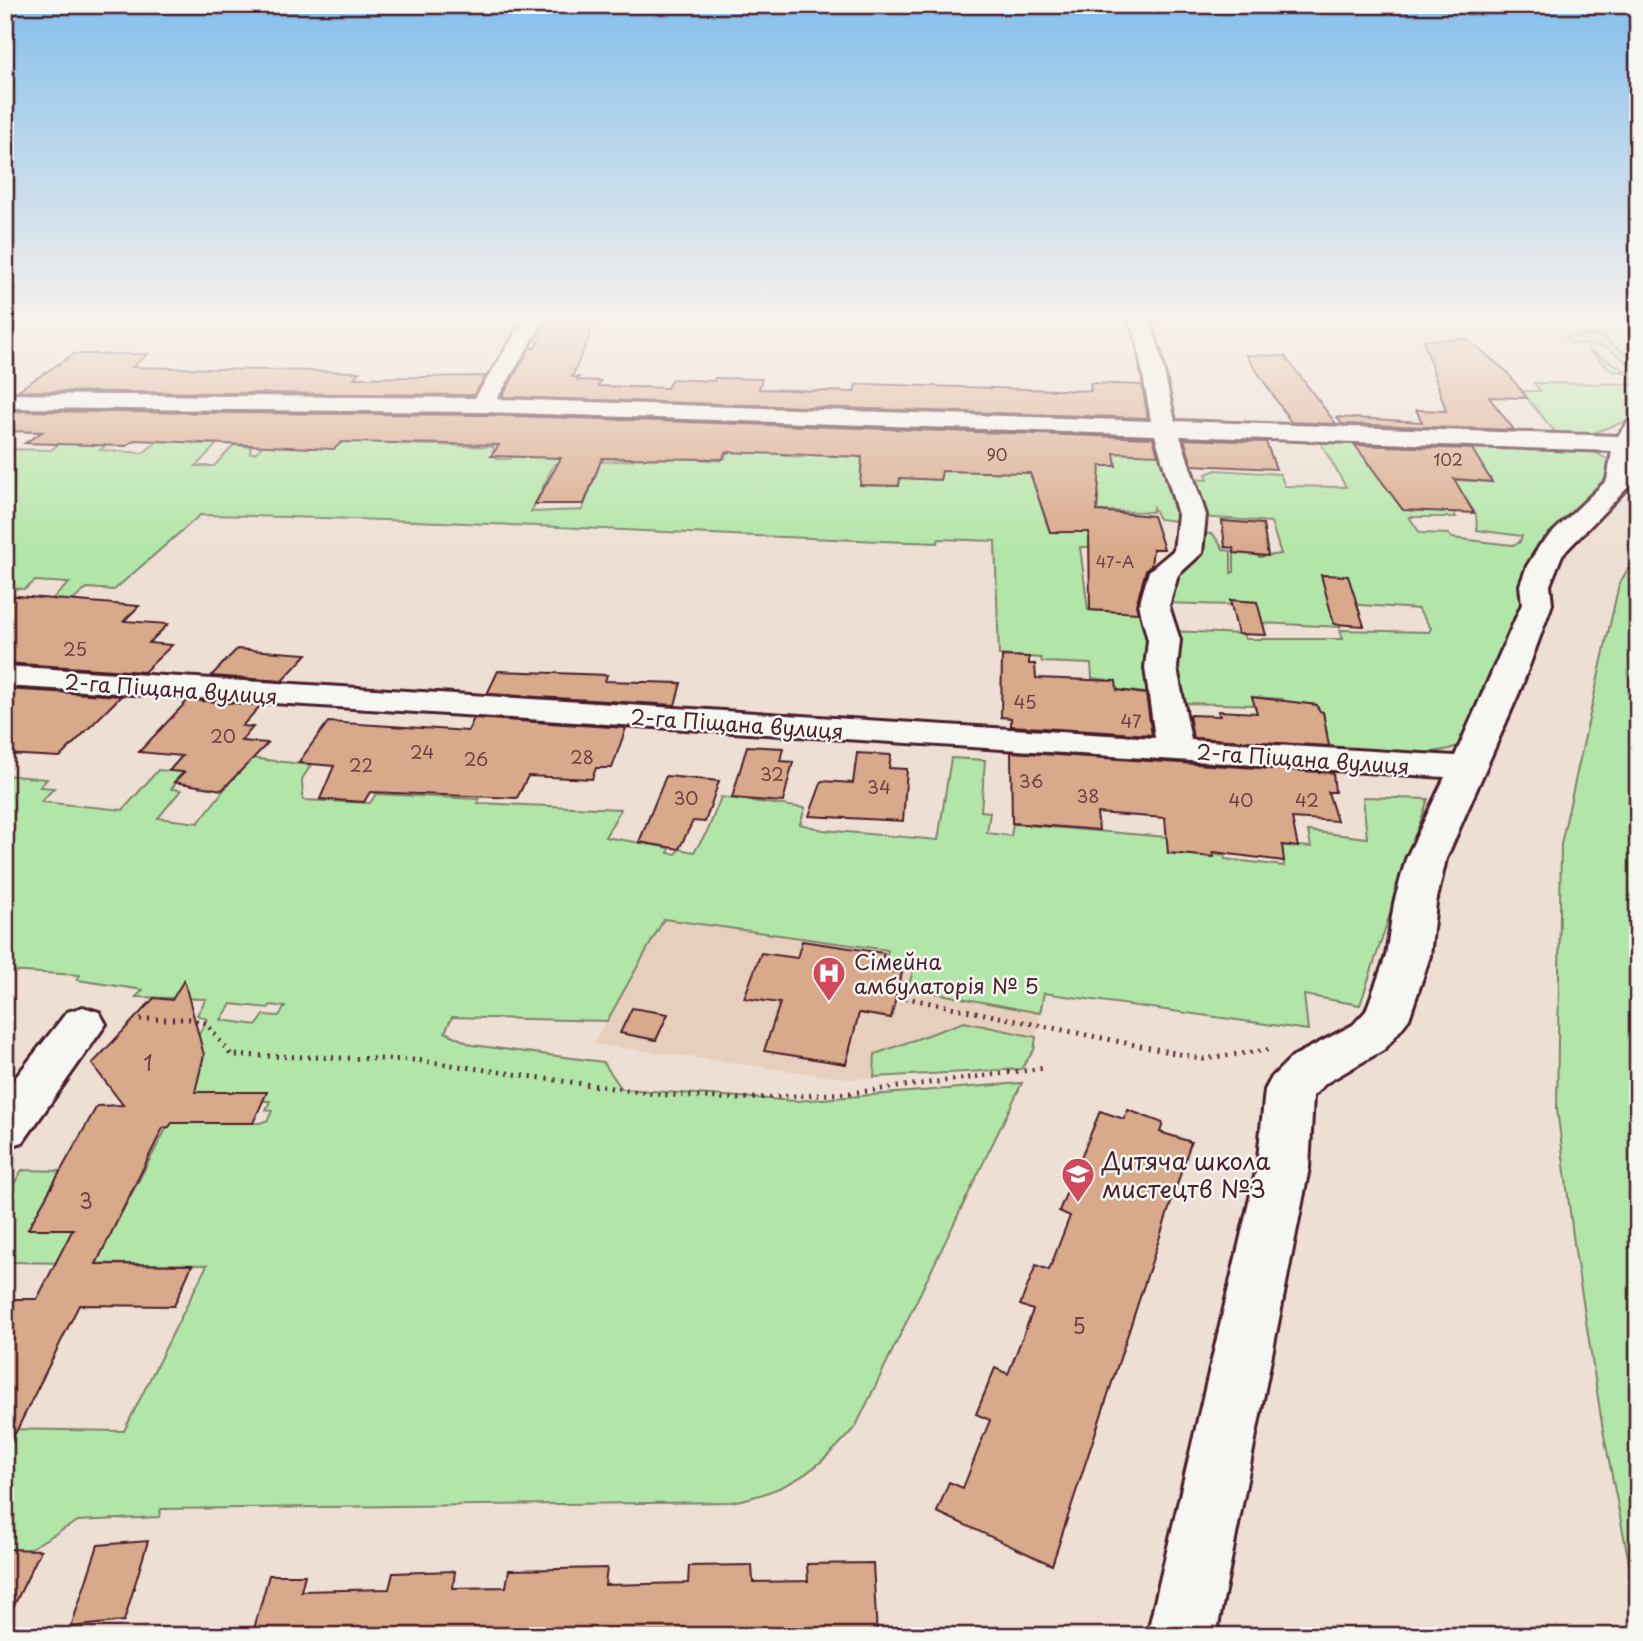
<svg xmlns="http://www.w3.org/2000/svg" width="1643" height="1641" font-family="'Playpen Sans',sans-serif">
	<rect width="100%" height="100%" fill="#eddfd3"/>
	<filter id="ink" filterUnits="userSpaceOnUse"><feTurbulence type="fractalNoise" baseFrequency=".0143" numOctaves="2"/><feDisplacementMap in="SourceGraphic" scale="14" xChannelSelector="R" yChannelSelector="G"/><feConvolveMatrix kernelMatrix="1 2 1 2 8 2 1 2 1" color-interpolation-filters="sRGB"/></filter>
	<g filter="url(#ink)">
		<path fill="#e7cfbd" d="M 664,919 L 1041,971 L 1044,993 L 1034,1050 L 1021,1069 L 852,1079 L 593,1044 Z"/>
		<path fill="#b2e6a8" stroke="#7e826a" stroke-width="2" fill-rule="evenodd" d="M 1564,336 L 1601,336 L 1638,363 L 1638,370 L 1607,347 L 1570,343 Z
			M 1587,349 L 1638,377 L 1638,417 L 1593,433 L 1559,437 L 1521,391 L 1540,391 L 1534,383 L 1637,384 L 1624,372 L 1612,371 Z
			M 204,433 L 195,444 L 217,444 L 196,466 L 214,466 L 234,445 L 251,447 L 250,453 L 255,453 L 266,443 L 404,437 L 399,444 L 494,447 L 492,456 L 499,454 L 497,459 L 510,459 L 519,447 L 612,441 L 602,462 L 632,460 L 635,454 L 722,461 L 717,458 L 725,458 L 728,449 L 786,445 L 784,456 L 805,457 L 816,439 L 861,458 L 1029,468 L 1031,477 L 1036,477 L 1114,453 L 1134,454 L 1129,440 L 1161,442 L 1179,521 L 1159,519 L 1153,507 L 1152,512 L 1093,511 L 1046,519 L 1050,532 L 1094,532 L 1094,547 L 1080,547 L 1088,610 L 1146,613 L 1155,694 L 1093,687 L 1107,684 L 1107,680 L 1092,678 L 1091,664 L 1042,662 L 1041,658 L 999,655 L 995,541 L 939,539 L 937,543 C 692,535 446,519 200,515 L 114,590 L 87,588 L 71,602 L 50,601 L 69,583 L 35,581 L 25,589 L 5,588 L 5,449 L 51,450 L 60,443 L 107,445 L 100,450 L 143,453 L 158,441 ZM 554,464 L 599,466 L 582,510 L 531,512 Z
			M 1319,440 L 1372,442 L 1381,461 L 1366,462 L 1368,465 L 1384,466 L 1435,479 L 1492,482 L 1490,478 L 1479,477 L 1473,470 L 1465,448 L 1486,449 L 1484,446 L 1590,449 L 1610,461 L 1606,482 L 1527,602 L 1463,744 C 1432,758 1358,758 1326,744 L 1327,734 L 1323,712 L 1319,711 L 1317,705 L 1298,703 L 1286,708 L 1283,699 L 1253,697 L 1255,705 L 1183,703 L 1170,631 L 1244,634 L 1245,639 L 1343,639 L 1340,630 L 1429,632 L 1431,628 L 1418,609 L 1333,603 L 1340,627 L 1261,623 L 1256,602 L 1230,600 L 1231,605 L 1164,603 L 1170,578 L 1192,557 L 1201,557 L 1201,533 L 1213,534 L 1224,550 L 1231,551 L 1231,573 L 1234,572 L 1234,552 L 1253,553 L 1259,557 L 1281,554 L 1271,522 L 1202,517 L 1191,479 L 1208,480 L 1206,474 L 1216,470 L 1280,474 L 1285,486 L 1346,487 ZM 1447,500 L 1466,501 L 1476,514 L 1477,530 L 1522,536 L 1519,543 L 1512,545 L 1452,538 L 1448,534 L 1420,533 L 1409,517 L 1456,517 Z
			M 1638,552 L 1638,1608 L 1603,1430 L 1575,1251 L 1557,1109 L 1561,844 L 1619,584 Z
			M 249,758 L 311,765 L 302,779 L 303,800 L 370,803 L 376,794 L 479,799 L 478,803 L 621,809 L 605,837 L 670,848 L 668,853 L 676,854 L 679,849 L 694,852 L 708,830 L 721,797 L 805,808 L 800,824 L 823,830 L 938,840 L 951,758 L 985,760 L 981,811 L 990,812 L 987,833 L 1011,836 L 1013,824 L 1167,837 L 1169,853 L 1213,857 L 1213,854 L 1224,855 L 1225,859 L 1284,866 L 1282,845 L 1311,847 L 1308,831 L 1367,838 L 1363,797 L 1428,799 L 1360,1005 L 1304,995 L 1308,1030 L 1044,993 L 1040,1013 L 908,988 L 914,967 L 885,963 L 888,950 L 664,919 L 607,1021 L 452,1017 L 445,1032 L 472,1045 L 603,1062 L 622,1089 L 797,1101 L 1022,1083 L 856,1426 C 818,1470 790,1491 731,1502 L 161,1509 L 159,1517 L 78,1521 L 27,1550 L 5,1549 L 5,1429 L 124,1431 L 207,1265 L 5,1262 L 5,1199 L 22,1170 L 60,1171 L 29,1229 L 113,1229 L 203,1059 L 201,1049 L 192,1047 L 207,1019 L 197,1015 L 206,999 L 136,997 L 143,990 L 77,980 L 80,975 L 5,971 L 5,775 L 47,779 L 40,787 L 54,788 L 41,802 L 123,810 L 158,770 L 185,772 L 171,789 L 181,790 L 158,818 L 198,823 ZM 231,1004 L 268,1008 L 271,1005 L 285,1007 L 279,1016 L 264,1015 L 257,1025 L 221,1020 ZM 234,1092 L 266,1092 L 263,1101 L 270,1101 L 266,1110 L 272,1111 L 268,1120 L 260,1123 L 217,1123 Z
			M 964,1022 L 1036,1037 L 1034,1050 L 1021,1069 L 874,1077 L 875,1054 Z"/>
		<path fill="#d9a98b" stroke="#4a1f2b" stroke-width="2" d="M 549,320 L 596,320 L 572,377 L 579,377 L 577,380 L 601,381 L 598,386 L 667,388 L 672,379 L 714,381 L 715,378 L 762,379 L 759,389 L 854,392 L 856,385 L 863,384 L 1091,391 L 1090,383 L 1142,385 L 1148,418 L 502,397 L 530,348 L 535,348 Z
			M 1467,339 L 1506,371 L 1527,398 L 1489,397 L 1514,430 L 1342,424 L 1337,417 L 1422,422 L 1416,410 L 1446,411 L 1423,340 Z
			M 74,354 L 148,354 L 132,367 L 359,372 L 354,378 L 486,376 L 474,395 L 17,391 Z
			M 1246,355 L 1285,356 L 1336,424 L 1291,422 Z
			M 5,411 L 482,415 L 1153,438 L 1158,455 L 1114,453 L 1116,466 L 1100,466 L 1097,511 L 1153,516 L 1164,549 L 1153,549 L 1151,566 L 1146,570 L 1136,605 L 1138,613 L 1090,610 L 1089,532 L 1050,532 L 1030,473 L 942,471 L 940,480 L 900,478 L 899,486 L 860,485 L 862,457 L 725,452 L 723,459 L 602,458 L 584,504 L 535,504 L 561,458 L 491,456 L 499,445 L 342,442 L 334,449 L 135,440 L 126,446 L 25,443 L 42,432 L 5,431 Z
			M 1184,439 L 1266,442 L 1276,469 L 1192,465 Z
			M 1355,445 L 1472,449 L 1492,482 L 1454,479 L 1474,513 L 1403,510 Z
			M 1222,521 L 1263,524 L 1268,556 L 1234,553 L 1233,548 L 1225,547 Z
			M 1321,575 L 1348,576 L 1364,626 L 1334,624 Z
			M 5,595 L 139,606 L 124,621 L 168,624 L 149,643 L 172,645 L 144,672 L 5,663 Z
			M 1230,600 L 1257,602 L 1266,635 L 1238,634 Z
			M 237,649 L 307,654 L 282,681 L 211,676 Z
			M 1002,656 L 1029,657 L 1029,664 L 1035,664 L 1036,678 L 1116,681 L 1117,690 L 1146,694 L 1152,735 L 1011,726 L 1011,718 L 1001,717 Z
			M 498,671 L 607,675 L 605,681 L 681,683 L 675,705 L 487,694 Z
			M 5,689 L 121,696 L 60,757 L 5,754 Z
			M 1252,697 L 1317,705 L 1319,711 L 1323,712 L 1329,746 L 1193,738 L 1189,715 L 1220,716 L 1218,711 L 1257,713 Z
			M 188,700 L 261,705 L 242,726 L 253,727 L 241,741 L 268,743 L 222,790 L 174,782 L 184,772 L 169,771 L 182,756 L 139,752 Z
			M 474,718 L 626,728 L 612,768 L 596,768 L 592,779 L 528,776 L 517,798 L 370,792 L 364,802 L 320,799 L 334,766 L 298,763 L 328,722 L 468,731 Z
			M 747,746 L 783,748 L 780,761 L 793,762 L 783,802 L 732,798 Z
			M 1011,752 L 1333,773 L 1335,792 L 1328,792 L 1337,821 L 1292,818 L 1298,847 L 1282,845 L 1284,861 L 1213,852 L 1214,857 L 1168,853 L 1165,818 L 1097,813 L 1099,830 L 1012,823 Z
			M 857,753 L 891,755 L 889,768 L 907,769 L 903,821 L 809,816 L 822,781 L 853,783 Z
			M 666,776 L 719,781 L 705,822 L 693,821 L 679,849 L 639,842 Z
			M 802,941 L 884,953 L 879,970 L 902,973 L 891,1018 L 859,1013 L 846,1064 L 764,1051 L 780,1003 L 744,998 L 761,953 L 797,958 Z
			M 184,980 L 204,1055 L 195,1092 L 267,1092 L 253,1123 L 172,1123 L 169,1127 L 163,1128 L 96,1264 L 192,1265 L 174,1306 L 79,1305 L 5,1454 L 5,1299 L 37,1299 L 73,1229 L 28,1229 L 97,1106 L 123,1105 L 92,1064 L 154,998 L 172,1000 Z
			M 632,1008 L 668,1014 L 656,1040 L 620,1033 Z
			M 1128,1110 L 1163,1123 L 1160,1132 L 1191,1142 L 1052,1565 L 937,1512 L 949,1482 L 963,1488 L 976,1455 L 990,1420 L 976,1414 L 995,1368 L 1008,1374 L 1033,1310 L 1020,1305 L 1036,1265 L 1049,1270 L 1070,1216 L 1059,1211 L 1100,1111 L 1124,1119 Z
			M 148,1541 L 124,1621 L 71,1627 L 98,1545 Z
			M 5,1549 L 41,1550 L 5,1624 Z
			M 873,1563 L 877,1636 L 252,1636 L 269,1575 L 305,1575 L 301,1591 L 389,1589 L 393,1573 L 455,1571 L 453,1588 L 506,1587 L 509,1570 L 607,1568 L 605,1585 L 688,1583 L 689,1566 L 752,1565 L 753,1582 L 808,1581 L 807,1564 Z"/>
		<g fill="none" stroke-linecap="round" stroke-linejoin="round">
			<defs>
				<path id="minor" d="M 524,320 L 544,320 L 497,399 L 1151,421 L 1137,341 L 1129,320 L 1149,320 L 1157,341 L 1175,421 L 1618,436 L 1630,420 L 1638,418 L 1633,482 L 1562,555 L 1550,585 L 1552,604 L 1521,688 L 1446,859 L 1436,903 L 1430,956 L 1409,1019 L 1385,1049 L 1326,1083 L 1313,1096 L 1309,1168 L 1216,1636 L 1147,1636 L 1257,1168 L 1265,1090 L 1272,1077 L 1292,1057 L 1353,1025 L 1366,1011 L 1386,956 L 1394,903 L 1406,859 L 1445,777 L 5,686 L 5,666 L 1155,738 L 1145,668 L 1148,640 L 1139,606 L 1149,571 L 1174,550 L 1178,515 L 1155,435 L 482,412 L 5,408 L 5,394 L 475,398 ZM 1180,436 L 1612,451 L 1607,480 L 1540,545 L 1527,566 L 1520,585 L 1522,604 L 1455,756 L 1191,740 L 1177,668 L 1180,640 L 1169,606 L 1178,575 L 1202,553 L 1206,515 Z
					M 83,1007 L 99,1012 L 106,1024 L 23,1142 L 5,1147 L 5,1091 L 67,1012 Z"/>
			</defs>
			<use href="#minor" stroke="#4a1f2b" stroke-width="6"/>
			<path stroke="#4a1f2b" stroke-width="5" stroke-dasharray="2 6" stroke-linecap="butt" d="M 897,996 L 1204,1059 L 1273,1049
				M 140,1019 L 189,1019 L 206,1023 L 231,1055 L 416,1060 L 654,1094 L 735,1099 L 851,1093 L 1045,1068"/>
			<use href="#minor" fill="#f6f6f2" fill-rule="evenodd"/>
		</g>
	</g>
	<linearGradient id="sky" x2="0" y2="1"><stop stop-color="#85bfec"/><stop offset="0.58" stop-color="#f7f1eb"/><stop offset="1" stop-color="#f7f1eb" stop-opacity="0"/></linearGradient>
	<rect width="1643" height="550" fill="url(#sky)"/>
	<defs>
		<symbol id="hospital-pin" viewBox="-11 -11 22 30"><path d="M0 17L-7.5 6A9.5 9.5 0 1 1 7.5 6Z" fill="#d1495b" stroke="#f6f6f2"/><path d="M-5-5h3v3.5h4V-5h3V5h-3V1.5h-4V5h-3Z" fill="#fff"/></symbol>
		<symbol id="school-pin" viewBox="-11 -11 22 30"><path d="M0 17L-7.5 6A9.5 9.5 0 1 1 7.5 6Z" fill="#d1495b" stroke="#f6f6f2"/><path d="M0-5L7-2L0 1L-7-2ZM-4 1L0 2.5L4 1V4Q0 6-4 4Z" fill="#fff"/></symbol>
	</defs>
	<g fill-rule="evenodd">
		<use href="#hospital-pin" x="810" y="954" width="38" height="52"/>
		<use href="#school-pin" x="1059" y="1155" width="38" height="52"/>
	</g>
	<g text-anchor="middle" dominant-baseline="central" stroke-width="5" stroke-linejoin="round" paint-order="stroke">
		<g font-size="16" fill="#6e4243">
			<text x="997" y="454">90</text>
			<text x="1448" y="459">102</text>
			<text x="1115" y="561">47-А</text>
		</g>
		<g font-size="18" fill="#6e4243">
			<text x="75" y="648">25</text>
			<text x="1025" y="701">45</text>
			<text x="1131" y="720">47</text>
			<text x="223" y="735">20</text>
			<text x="422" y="751">24</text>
			<text x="582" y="756">28</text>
			<text x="476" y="758">26</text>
			<text x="361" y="764">22</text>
			<text x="772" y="773">32</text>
			<text x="1031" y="780">36</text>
			<text x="879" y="786">34</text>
			<text x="1088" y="795">38</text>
			<text x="686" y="797">30</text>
			<text x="1241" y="799">40</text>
			<text x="1307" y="799">42</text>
		</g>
		<g font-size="21" fill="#4a1f2b" stroke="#f6f6f2">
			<text transform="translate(171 688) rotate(4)">2-га Піщана вулиця</text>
			<text transform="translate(737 723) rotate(4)">2-га Піщана вулиця</text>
			<text transform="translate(1303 758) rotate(4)">2-га Піщана вулиця</text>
		</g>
		<g font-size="21" fill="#4a1f2b" stroke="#f6f6f2" text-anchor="start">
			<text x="854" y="961">Сімейна<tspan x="854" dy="24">амбулаторія № 5</tspan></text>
		</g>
		<g font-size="21" fill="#6e4243">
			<text x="148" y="1062">1</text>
			<text x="86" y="1200">3</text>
			<text x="1079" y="1325">5</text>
		</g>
		<g font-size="24" fill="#4a1f2b" stroke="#f6f6f2" text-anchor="start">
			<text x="1102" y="1160">Дитяча школа<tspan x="1102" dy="28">мистецтв №3</tspan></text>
		</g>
	</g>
	<rect width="1643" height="1641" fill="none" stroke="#f6f6f2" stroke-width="28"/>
	<rect x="14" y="14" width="1615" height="1613" fill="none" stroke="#4a1f2b" stroke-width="2.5" filter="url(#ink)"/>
</svg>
